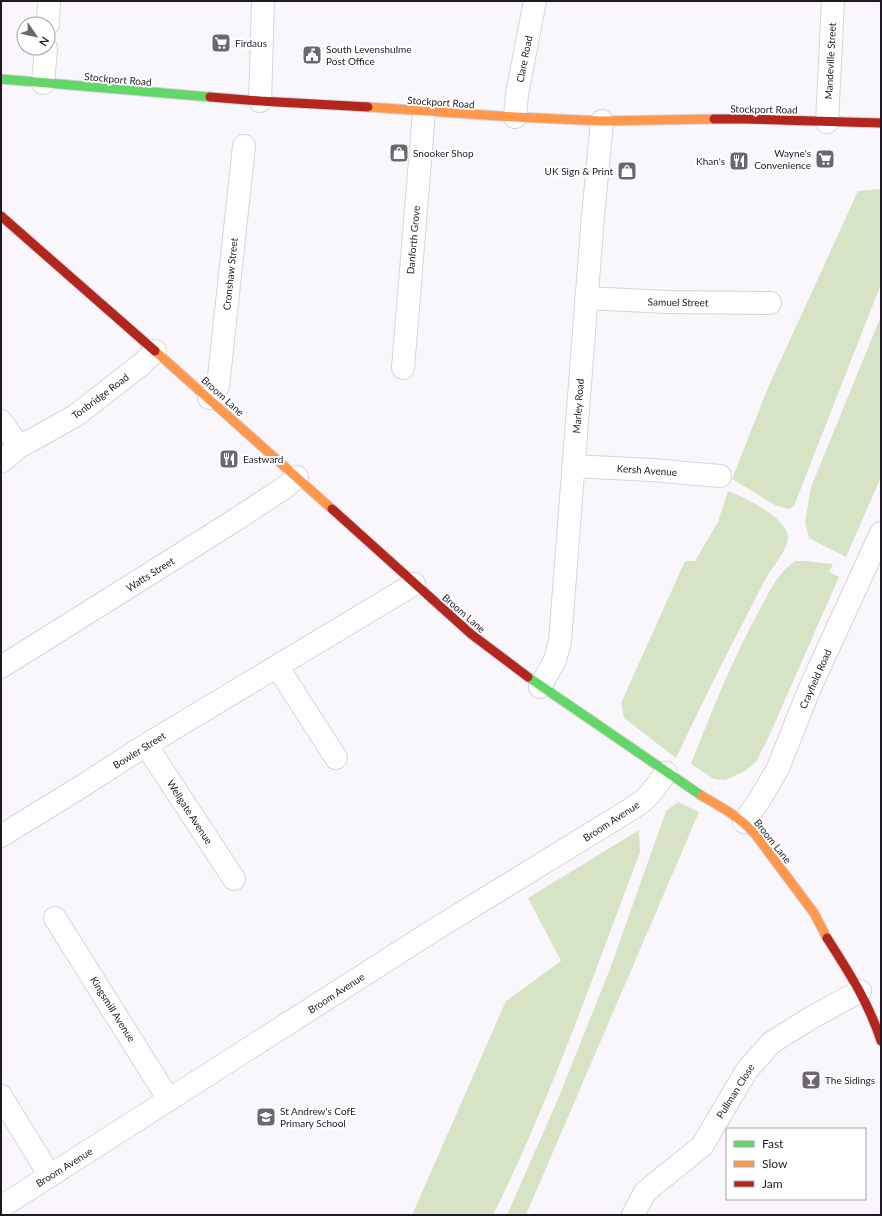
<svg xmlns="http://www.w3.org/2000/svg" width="882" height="1216" font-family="Lato,sans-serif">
	<rect width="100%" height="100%" fill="#f9f7fb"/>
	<path fill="#d7e3c5" d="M 881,189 L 881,284 L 794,506 L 789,509 L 775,505 L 732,479 L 767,390 L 858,191 Z
		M 881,316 L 881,477 L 846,557 L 809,538 L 805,523 L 811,487 Z
		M 728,491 C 744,497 788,518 788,538 C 788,549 772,568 766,578 C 755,598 745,620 734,640 C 714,679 695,718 676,758 L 624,718 L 621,703 L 685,561 L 695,561 L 718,522 Z
		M 795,561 L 805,561 L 833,564 L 829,572 L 839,577 L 769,736 L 756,762 L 745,771 L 725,780 L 714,779 L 691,764 C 712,711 733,657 761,607 C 770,590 779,572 795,561 Z
		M 678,802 L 699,812 L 526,1215 L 507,1215 L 558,1099 L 610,969 L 666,811 Z
		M 639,830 L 640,852 C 594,974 551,1098 493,1215 L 412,1215 L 506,1001 L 561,961 L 528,898 Z"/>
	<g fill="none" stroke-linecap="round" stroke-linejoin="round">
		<defs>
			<path id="street" d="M 48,24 L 49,1
				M 43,83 L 46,48
				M 260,101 L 263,1
				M 515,117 L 517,94 L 535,1
				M 827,122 L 833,1
				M 586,298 L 668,302 L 770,303
				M 403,368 L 424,112
				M 209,398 L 218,386 L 244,146
				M 1,421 L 19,447
				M 1,462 L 19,447 L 75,416 L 142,364 L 155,351
				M 573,466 L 652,470 L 720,476
				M 277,666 L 336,758
				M 1,667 L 229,524 L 284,488 L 297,477
				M 540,687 L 555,660 L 560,641 L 593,216 L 602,121
				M 146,745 L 234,879
				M 744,822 L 760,799 L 778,768 L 809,690 L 881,533
				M 1,836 L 79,788 L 146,745 L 414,584
				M 55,918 L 169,1100
				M 1,1096 L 50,1176
				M 1,1207 L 434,930 L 628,811 L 643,801 L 650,794 L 666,773
				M 633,1215 L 645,1192 L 702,1146 L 747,1070 L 771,1043 L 809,1019 L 860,991"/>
			<path id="fast" d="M 1,79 L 210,97
				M 528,677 L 702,796"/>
			<path id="slow" d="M 368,107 L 515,117 L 602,121 L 714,119
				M 155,351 L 332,509
				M 702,796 C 723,808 738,816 755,834 L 814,913 L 827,938"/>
			<path id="jam" d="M 210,97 L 260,101 L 368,107
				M 714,119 L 745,119 L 881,123
				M 1,216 L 155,351
				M 332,509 L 471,634 L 528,677
				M 827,938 C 848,971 869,1003 881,1041"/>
		</defs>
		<use href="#street" stroke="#d8d4db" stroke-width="24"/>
		<use href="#fast" stroke="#d8d4db" stroke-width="11"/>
		<use href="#slow" stroke="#d8d4db" stroke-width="11"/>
		<use href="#jam" stroke="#d8d4db" stroke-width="11"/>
		<use href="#street" stroke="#fefefe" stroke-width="22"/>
		<use href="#fast" stroke="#63d668" stroke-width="9"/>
		<use href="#slow" stroke="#ff974d" stroke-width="9"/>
		<use href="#jam" stroke="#b3261e" stroke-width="9"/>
	</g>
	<defs>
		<symbol id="supermarket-square" viewBox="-11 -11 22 22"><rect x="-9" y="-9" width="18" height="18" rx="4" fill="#6c676f" stroke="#fff"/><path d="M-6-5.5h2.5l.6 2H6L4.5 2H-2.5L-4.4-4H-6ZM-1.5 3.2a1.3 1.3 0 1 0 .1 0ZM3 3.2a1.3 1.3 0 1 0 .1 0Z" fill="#fff"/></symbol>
		<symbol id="civic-square" viewBox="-11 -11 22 22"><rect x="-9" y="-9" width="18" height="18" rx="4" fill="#6c676f" stroke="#fff"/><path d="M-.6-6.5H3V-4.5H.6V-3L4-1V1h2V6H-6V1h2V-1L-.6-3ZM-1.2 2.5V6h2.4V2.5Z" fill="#fff"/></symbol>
		<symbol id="shop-square" viewBox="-11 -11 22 22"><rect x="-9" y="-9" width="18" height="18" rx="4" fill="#6c676f" stroke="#fff"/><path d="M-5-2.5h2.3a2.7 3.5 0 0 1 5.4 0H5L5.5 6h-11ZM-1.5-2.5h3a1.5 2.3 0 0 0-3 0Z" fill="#fff"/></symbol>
		<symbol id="restaurant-square" viewBox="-11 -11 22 22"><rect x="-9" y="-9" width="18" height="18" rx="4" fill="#6c676f" stroke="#fff"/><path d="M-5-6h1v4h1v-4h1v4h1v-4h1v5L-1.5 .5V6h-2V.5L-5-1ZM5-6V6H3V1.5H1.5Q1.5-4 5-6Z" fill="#fff"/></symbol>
		<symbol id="bar-square" viewBox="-11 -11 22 22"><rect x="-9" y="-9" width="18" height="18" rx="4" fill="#6c676f" stroke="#fff"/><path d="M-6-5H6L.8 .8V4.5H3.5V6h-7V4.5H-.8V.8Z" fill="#fff"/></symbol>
		<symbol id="school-square" viewBox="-11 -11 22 22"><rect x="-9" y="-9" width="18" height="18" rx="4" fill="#6c676f" stroke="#fff"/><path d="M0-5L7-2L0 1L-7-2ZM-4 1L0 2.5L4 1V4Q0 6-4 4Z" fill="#fff"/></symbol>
	</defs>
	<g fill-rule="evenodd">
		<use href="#supermarket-square" x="210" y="32" width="22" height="22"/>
		<use href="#civic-square" x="301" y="44" width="22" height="22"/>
		<use href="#shop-square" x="388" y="142" width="22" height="22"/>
		<use href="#supermarket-square" x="814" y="148" width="22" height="22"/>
		<use href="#restaurant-square" x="728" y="150" width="22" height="22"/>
		<use href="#shop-square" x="616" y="160" width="22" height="22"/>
		<use href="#restaurant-square" x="218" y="448" width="22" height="22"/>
		<use href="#bar-square" x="800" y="1069" width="22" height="22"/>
		<use href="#school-square" x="255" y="1106" width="22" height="22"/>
	</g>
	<g text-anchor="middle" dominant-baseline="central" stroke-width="4" stroke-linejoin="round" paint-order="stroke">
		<g font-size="10" fill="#201923" stroke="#fff" text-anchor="start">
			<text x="235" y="43">Firdaus</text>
			<text x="326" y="49">South Levenshulme<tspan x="326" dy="12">Post Office</tspan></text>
			<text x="413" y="153">Snooker Shop</text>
			<text x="811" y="153" text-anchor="end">Wayne's<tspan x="811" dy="12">Convenience</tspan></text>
			<text x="725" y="161" text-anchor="end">Khan's</text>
			<text x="613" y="171" text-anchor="end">UK Sign &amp; Print</text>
			<text x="243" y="459">Eastward</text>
			<text x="825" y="1080">The Sidings</text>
			<text x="280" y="1111">St Andrew's CofE<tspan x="280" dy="12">Primary School</tspan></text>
		</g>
		<g font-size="10" fill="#201923" stroke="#fff">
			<text transform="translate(524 59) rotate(-79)">Clare Road</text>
			<text transform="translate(830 61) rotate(-87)">Mandeville Street</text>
			<text transform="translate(118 79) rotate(5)">Stockport Road</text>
			<text transform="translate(441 102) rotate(4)">Stockport Road</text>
			<text transform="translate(764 109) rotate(1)">Stockport Road</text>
			<text transform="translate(413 240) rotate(-85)">Danforth Grove</text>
			<text transform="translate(230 274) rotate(-84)">Cronshaw Street</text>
			<text transform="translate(678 302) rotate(1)">Samuel Street</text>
			<text transform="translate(100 396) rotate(-37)">Tonbridge Road</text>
			<text transform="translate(223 396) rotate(42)">Broom Lane</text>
			<text transform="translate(578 406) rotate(-86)">Marley Road</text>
			<text transform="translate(647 470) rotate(4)">Kersh Avenue</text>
			<text transform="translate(150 574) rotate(-32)">Watts Street</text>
			<text transform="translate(464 613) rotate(41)">Broom Lane</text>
			<text transform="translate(815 679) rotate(-66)">Crayfield Road</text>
			<text transform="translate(139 750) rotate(-32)">Bowler Street</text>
			<text transform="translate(190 812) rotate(57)">Wellgate Avenue</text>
			<text transform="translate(611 821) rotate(-33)">Broom Avenue</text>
			<text transform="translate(773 841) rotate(52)">Broom Lane</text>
			<text transform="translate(336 993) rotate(-33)">Broom Avenue</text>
			<text transform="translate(113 1009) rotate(58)">Kingsmill Avenue</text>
			<text transform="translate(735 1091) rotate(-58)">Pullman Close</text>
			<text transform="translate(64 1167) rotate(-32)">Broom Avenue</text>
		</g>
	</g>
	<rect width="882" height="1216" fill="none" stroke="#201923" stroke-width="4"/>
	<rect x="726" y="1128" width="140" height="72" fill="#ffffff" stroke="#a6a3a7"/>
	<rect x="734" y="1141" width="20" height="6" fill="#63d668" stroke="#a6a3a7"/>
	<text x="762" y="1148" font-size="12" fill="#201923">Fast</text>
	<rect x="734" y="1161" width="20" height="6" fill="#ff974d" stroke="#a6a3a7"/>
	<text x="762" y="1168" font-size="12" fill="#201923">Slow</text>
	<rect x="734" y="1181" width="20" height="6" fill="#b3261e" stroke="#a6a3a7"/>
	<text x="762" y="1188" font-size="12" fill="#201923">Jam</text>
	<g transform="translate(36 36) rotate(124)"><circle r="19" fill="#ffffff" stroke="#a6a3a7"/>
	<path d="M0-3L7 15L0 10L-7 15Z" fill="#6c676f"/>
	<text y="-6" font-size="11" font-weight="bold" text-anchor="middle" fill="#201923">N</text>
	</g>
</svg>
